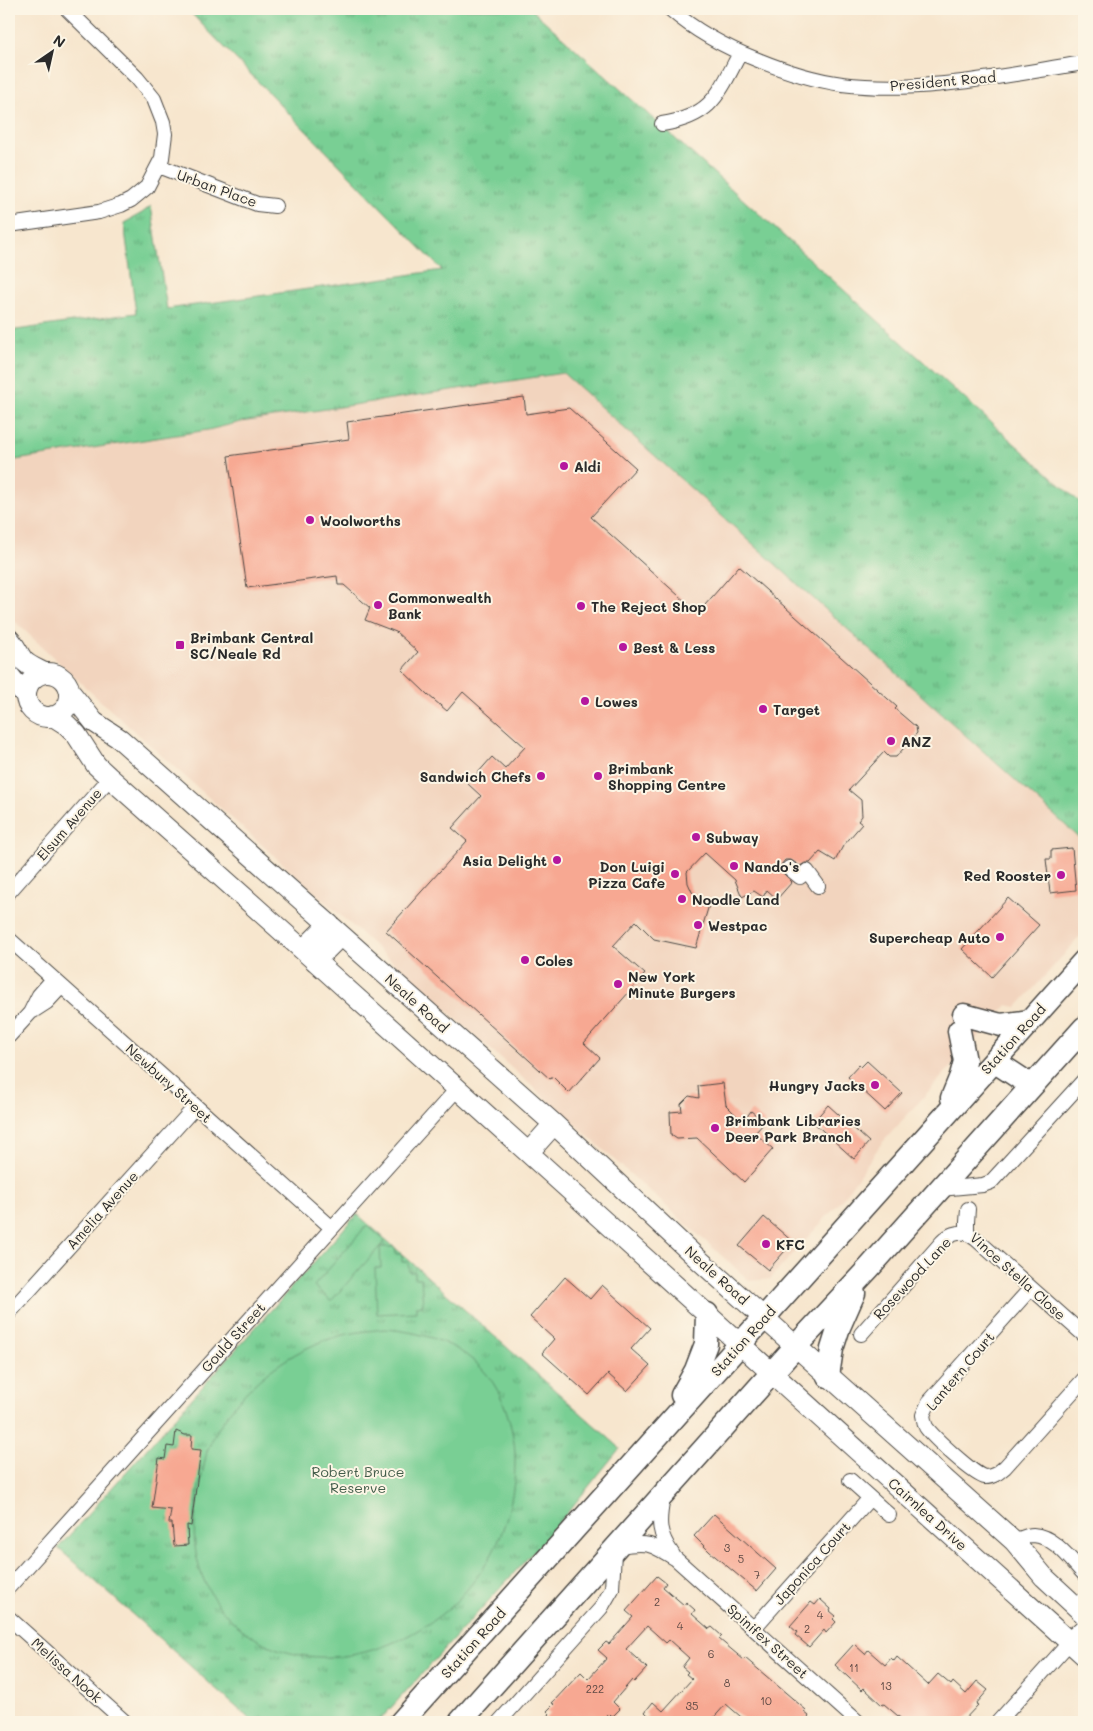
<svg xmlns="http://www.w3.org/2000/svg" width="1093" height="1731" font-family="Mali,sans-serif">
	<defs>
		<pattern id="park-tufts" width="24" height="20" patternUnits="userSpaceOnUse" patternTransform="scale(1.25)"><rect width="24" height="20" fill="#79cf94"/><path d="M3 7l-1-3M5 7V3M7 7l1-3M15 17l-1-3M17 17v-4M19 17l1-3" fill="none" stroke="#63a879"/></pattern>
	</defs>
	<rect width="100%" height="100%" fill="#fcf5e5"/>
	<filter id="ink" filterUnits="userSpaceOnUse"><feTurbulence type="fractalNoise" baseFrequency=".02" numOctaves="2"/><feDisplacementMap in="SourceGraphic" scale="10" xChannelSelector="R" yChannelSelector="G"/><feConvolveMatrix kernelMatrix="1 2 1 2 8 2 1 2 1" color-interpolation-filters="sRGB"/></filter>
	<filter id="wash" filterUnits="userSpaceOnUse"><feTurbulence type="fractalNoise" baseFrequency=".0096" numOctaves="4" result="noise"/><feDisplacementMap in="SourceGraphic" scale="20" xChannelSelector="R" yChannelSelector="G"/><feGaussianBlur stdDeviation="1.12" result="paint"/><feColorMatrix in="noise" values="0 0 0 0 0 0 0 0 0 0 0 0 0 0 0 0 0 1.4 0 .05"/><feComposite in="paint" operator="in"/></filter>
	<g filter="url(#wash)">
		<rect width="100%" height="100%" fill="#f7e6ce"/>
		<path fill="#f2d4be" d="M 563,373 L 1084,842 L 1084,932 L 1017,1007 L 1007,1005 L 965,1051 L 881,1144 L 841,1201 L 770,1279 L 750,1281 L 95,696 L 9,616 L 9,461 L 208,430 L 241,422 Z"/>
		<path fill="url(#park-tufts)" stroke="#527d60" d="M 187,9 L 531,9 L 1084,506 L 1084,842 L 563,373 L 241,422 L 208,430 L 9,461 L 9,331 L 136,313 L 124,223 L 142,213 L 151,206 L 167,309 L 442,270 Z
			M 357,1214 L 620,1448 L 555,1528 L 378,1722 L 253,1722 L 58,1548 Z"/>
		<path fill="#79cf94" stroke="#527d60" d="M 367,1225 L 385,1241 L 331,1301 L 314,1286 Z
			M 380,1247 L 395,1247 L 396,1254 L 402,1254 L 402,1262 L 408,1262 L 409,1272 L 415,1272 L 415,1278 L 421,1278 L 423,1305 L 416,1306 L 416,1312 L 377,1314 L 375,1268 L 381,1268 Z
			M 385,1329 C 439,1333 488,1355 506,1410 C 511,1425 515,1441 515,1457 C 516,1495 504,1539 482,1570 C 472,1584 461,1598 448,1609 C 388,1659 300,1679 237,1625 C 214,1606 198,1576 195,1546 C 192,1515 201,1482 207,1451 C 229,1398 280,1353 336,1337 C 352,1332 369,1331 385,1329 Z"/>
		<g id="blocks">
			<path fill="#f7a892" d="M 524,397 L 526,414 L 569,408 L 636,468 L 591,517 L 698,613 L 739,566 L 897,707 L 895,709 L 916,727 L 917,733 L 896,757 L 889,757 L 884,752 L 849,790 L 861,800 L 862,816 L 858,821 L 862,824 L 843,846 L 835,861 L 820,852 L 810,863 L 805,863 L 800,866 L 791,860 L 785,860 L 780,866 L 781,871 L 792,882 L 777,899 L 767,890 L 763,897 L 754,891 L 742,897 L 735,880 L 705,853 L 687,872 L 688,883 L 692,892 L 709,905 L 696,948 L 654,939 L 636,921 L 613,946 L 645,974 L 584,1043 L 600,1058 L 569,1093 L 553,1077 L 550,1079 L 386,931 L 467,841 L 452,828 L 481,796 L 468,784 L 492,757 L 505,769 L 525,747 L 463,692 L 447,711 L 428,695 L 402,670 L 418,652 L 396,632 L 365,620 L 370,608 L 344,585 L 338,585 L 337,576 L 247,588 L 228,456 L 349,439 L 347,422 Z
				M 1072,848 L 1076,890 L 1050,893 L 1046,859 L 1051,859 L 1051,850 Z
				M 1008,898 L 1039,925 L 992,977 L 962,949 Z
				M 867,1061 L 902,1093 L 885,1111 L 848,1077 L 859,1065 L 861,1067 Z
				M 723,1083 L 726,1105 L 743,1122 L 751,1111 L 765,1122 L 755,1133 L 773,1149 L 744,1182 L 697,1138 L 677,1139 L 671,1135 L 670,1112 L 682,1111 L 681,1104 L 689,1096 L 699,1098 L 698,1086 Z
				M 828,1105 L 869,1142 L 854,1159 L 813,1122 Z
				M 764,1217 L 793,1242 L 768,1270 L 739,1246 Z
				M 565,1277 L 590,1299 L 602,1285 L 650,1328 L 631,1349 L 650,1366 L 627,1391 L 608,1374 L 589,1395 L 542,1353 L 554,1339 L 530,1317 Z
				M 176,1431 L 185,1435 L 192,1435 L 191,1449 L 201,1450 L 191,1526 L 187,1525 L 188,1545 L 174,1546 L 172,1523 L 169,1523 L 171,1510 L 152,1508 L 159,1458 L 165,1459 L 167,1446 L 174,1447 Z
				M 714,1514 L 776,1569 L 757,1591 L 710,1552 L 694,1536 Z
				M 657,1576 L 666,1583 L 663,1587 L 684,1605 L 686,1602 L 695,1610 L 692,1614 L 709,1629 L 712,1627 L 722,1636 L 719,1639 L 744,1660 L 745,1658 L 806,1710 L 804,1712 L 809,1716 L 804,1722 L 747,1722 L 726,1704 L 710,1722 L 642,1722 L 648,1715 L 645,1712 L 653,1702 L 663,1711 L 692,1679 L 686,1674 L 688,1672 L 682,1667 L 689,1658 L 669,1640 L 666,1643 L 647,1626 L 626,1649 L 647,1668 L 634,1682 L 632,1680 L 613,1702 L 620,1709 L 612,1717 L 609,1714 L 602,1722 L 542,1722 L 550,1714 L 547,1711 L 554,1704 L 552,1703 L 581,1672 L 588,1679 L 607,1658 L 598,1650 L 606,1642 L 609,1644 L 633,1617 L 626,1611 Z
				M 820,1599 L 831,1609 L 830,1611 L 836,1616 L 833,1619 L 836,1622 L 826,1633 L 824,1630 L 809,1647 L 795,1635 L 797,1632 L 790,1626 L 811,1602 L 815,1605 Z
				M 854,1644 L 865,1654 L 868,1650 L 885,1665 L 891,1658 L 894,1661 L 897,1657 L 928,1685 L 938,1674 L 951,1685 L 953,1682 L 966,1694 L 977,1681 L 988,1690 L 976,1704 L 978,1705 L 962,1722 L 905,1722 L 884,1704 L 882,1705 L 864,1688 L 862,1690 L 835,1665 Z"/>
		</g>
	</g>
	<g filter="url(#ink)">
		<use href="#blocks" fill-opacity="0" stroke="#4a4743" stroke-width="1"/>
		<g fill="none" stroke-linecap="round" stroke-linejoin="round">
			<defs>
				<path id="street" d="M 670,9 C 695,31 727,48 758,60 C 785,71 813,80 842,84 C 923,94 1005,75 1084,63
					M 662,124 C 712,116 718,95 740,53
					M 159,166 L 257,204 L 275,206
					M 9,225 L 99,212 L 121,205 L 131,200 L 147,187 L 162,158 L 165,134 L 163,122 L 154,99 L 137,78 L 67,9
					M 789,868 L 800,877 L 807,871 L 818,886
					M 9,892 L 110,778
					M 9,939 L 331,1227
					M 33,1011 L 47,1002 L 61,987
					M 9,1036 L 30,1013 L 39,995 L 53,979
					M 940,1189 L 983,1185 L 991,1182 L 1084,1080
					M 968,1209 L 967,1222 L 967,1233 L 976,1239 L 1084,1335
					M 1031,1288 L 929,1402 L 923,1415 C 924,1419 924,1423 926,1427 C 932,1436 975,1476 985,1477 C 994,1477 999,1472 1005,1467 L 1084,1379
					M 9,1313 L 195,1107
					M 861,1334 L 942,1242 C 950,1234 956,1232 967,1233
					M 850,1480 L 889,1515
					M 663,1498 C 658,1523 658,1533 673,1555
					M 1014,1541 C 1020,1539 1027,1535 1033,1535 C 1054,1536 1071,1560 1084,1574
					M 619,1546 C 648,1541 652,1544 676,1559 L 858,1722
					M 9,1587 L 458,1088
					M 9,1618 L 125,1722
					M 754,1628 L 870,1498
					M 499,1722 L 601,1608 L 612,1589 L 614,1552
					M 998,1722 L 1070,1642"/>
				<path id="secondary" d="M 9,639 C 15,645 18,653 23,660 C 28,666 37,669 44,673
					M26 695a22 22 0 1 1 44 0a22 22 0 1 1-44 0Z
					M 9,675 L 26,696
					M 70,692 L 94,722 L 120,739 L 554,1124 L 698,1259 L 1014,1541 L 1044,1577 L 1084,1614
					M 53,716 L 67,725 L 76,734 L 96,765 L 110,778 C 437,1067 759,1363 1084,1655
					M 303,950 L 329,924
					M 315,961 L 341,935
					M 529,1152 L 554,1124
					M 1070,1642 L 1084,1629"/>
				<path id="primary" d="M 964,1015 L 1001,1025 L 1030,1021
					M 994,1061 L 1032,1086
					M 952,1098 L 961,1076 L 965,1061 L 959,1031
					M 828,1376 L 832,1349 L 839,1327 L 854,1293
					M 682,1395 L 696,1370 L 706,1344 L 707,1314
					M 401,1722 L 1084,961
					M 460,1722 L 796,1346 L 869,1268 L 1084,1028"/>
			</defs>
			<use href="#street" stroke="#4a4743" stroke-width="16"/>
			<use href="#secondary" stroke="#4a4743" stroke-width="22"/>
			<use href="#primary" stroke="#4a4743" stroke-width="25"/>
			<use href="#street" stroke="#fff" stroke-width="14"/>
			<use href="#secondary" stroke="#fff" stroke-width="20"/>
			<use href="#primary" stroke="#fff" stroke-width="22"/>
		</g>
	</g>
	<g fill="#b5179e" stroke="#fcf5e5" stroke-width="2">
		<circle cx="564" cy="466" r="5"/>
		<circle cx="310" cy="520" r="5"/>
		<circle cx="378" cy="605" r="5"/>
		<circle cx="581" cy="606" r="5"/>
		<rect x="175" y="640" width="10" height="10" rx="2.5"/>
		<circle cx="623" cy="647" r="5"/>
		<circle cx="585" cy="701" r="5"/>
		<circle cx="763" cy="709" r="5"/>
		<circle cx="891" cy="741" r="5"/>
		<circle cx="541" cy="776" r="5"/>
		<circle cx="598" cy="776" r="5"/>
		<circle cx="696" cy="837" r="5"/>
		<circle cx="557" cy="860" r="5"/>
		<circle cx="734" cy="866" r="5"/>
		<circle cx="675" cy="874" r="5"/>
		<circle cx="1061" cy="875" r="5"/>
		<circle cx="682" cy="899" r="5"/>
		<circle cx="698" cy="925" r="5"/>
		<circle cx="1000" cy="937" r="5"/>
		<circle cx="525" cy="960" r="5"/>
		<circle cx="618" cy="984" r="5"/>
		<circle cx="875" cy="1085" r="5"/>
		<circle cx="715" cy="1128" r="5"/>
		<circle cx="766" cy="1244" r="5"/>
	</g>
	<g text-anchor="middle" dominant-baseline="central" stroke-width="4" stroke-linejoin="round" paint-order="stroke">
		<g font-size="11" fill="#5e4a45">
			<text x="727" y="1547">3</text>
			<text x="741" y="1558">5</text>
			<text x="757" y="1574">7</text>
			<text x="657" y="1601">2</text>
			<text x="820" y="1614">4</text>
			<text x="680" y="1625">4</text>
			<text x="807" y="1628">2</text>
			<text x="711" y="1653">6</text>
			<text x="854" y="1667">11</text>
			<text x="727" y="1682">8</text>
			<text x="886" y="1685">13</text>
			<text x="595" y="1688">222</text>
			<text x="766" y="1700">10</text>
			<text x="692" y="1705">35</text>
		</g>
		<g font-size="14" fill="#2b2b2b" stroke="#fcf5e5">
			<text transform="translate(943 81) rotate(-5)">President Road</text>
			<text transform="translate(217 188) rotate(20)">Urban Place</text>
			<text transform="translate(69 824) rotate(-49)">Elsum Avenue</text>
			<text transform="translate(417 1003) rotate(42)">Neale Road</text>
			<text transform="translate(1013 1039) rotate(-48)">Station Road</text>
			<text transform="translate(169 1083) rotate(42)">Newbury Street</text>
			<text transform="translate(102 1210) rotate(-48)">Amelia Avenue</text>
			<text transform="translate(717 1275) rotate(42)">Neale Road</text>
			<text transform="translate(1018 1276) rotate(42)">Vince Stella Close</text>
			<text transform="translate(912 1278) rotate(-47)">Rosewood Lane</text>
			<text transform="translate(233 1337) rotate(-48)">Gould Street</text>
			<text transform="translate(743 1341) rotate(-48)">Station Road</text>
			<text transform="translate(960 1371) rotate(-50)">Lantern Court</text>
			<text transform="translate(928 1514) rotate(42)">Cairnlea Drive</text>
			<text transform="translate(812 1563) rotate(-48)">Japonica Court</text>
			<text transform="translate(768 1641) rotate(42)">Spinifex Street</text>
			<text transform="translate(473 1643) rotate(-48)">Station Road</text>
			<text transform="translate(67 1670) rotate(42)">Melissa Nook</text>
		</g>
		<g font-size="14" font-weight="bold" fill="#2b2b2b" stroke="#fcf5e5" text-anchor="start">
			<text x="574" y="466">Aldi</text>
			<text x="320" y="520">Woolworths</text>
			<text x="388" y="597">Commonwealth<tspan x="388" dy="16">Bank</tspan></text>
			<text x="591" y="606">The Reject Shop</text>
			<text x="190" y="637">Brimbank Central<tspan x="190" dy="16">SC/Neale Rd</tspan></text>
			<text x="633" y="647">Best &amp; Less</text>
			<text x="595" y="701">Lowes</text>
			<text x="773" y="709">Target</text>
			<text x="901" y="741">ANZ</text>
			<text x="608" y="768">Brimbank<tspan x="608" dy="16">Shopping Centre</tspan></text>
			<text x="531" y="776" text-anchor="end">Sandwich Chefs</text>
			<text x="706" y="837">Subway</text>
			<text x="547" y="860" text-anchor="end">Asia Delight</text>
			<text x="665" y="866" text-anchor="end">Don Luigi<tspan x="665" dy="16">Pizza Cafe</tspan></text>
			<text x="744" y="866">Nando's</text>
			<text x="1051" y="875" text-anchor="end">Red Rooster</text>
			<text x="692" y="899">Noodle Land</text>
			<text x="708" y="925">Westpac</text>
			<text x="990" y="937" text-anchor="end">Supercheap Auto</text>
			<text x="535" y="960">Coles</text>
			<text x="628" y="976">New York<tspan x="628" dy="16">Minute Burgers</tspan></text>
			<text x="865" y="1085" text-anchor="end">Hungry Jacks</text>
			<text x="725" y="1120">Brimbank Libraries<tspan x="725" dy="16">Deer Park Branch</tspan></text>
			<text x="776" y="1244">KFC</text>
		</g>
		<g font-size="14" fill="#425c4a" stroke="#fcf5e5">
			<text x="358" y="1471">Robert Bruce<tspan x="358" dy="16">Reserve</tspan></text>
		</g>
	</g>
	<rect width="1093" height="1731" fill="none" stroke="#fcf5e5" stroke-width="30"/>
	<g transform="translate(52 52) rotate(34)" stroke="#fcf5e5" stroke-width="4" paint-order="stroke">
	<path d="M0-4L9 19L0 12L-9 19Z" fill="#2b2b2b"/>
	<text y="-8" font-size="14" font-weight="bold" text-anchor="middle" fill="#2b2b2b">N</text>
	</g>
</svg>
